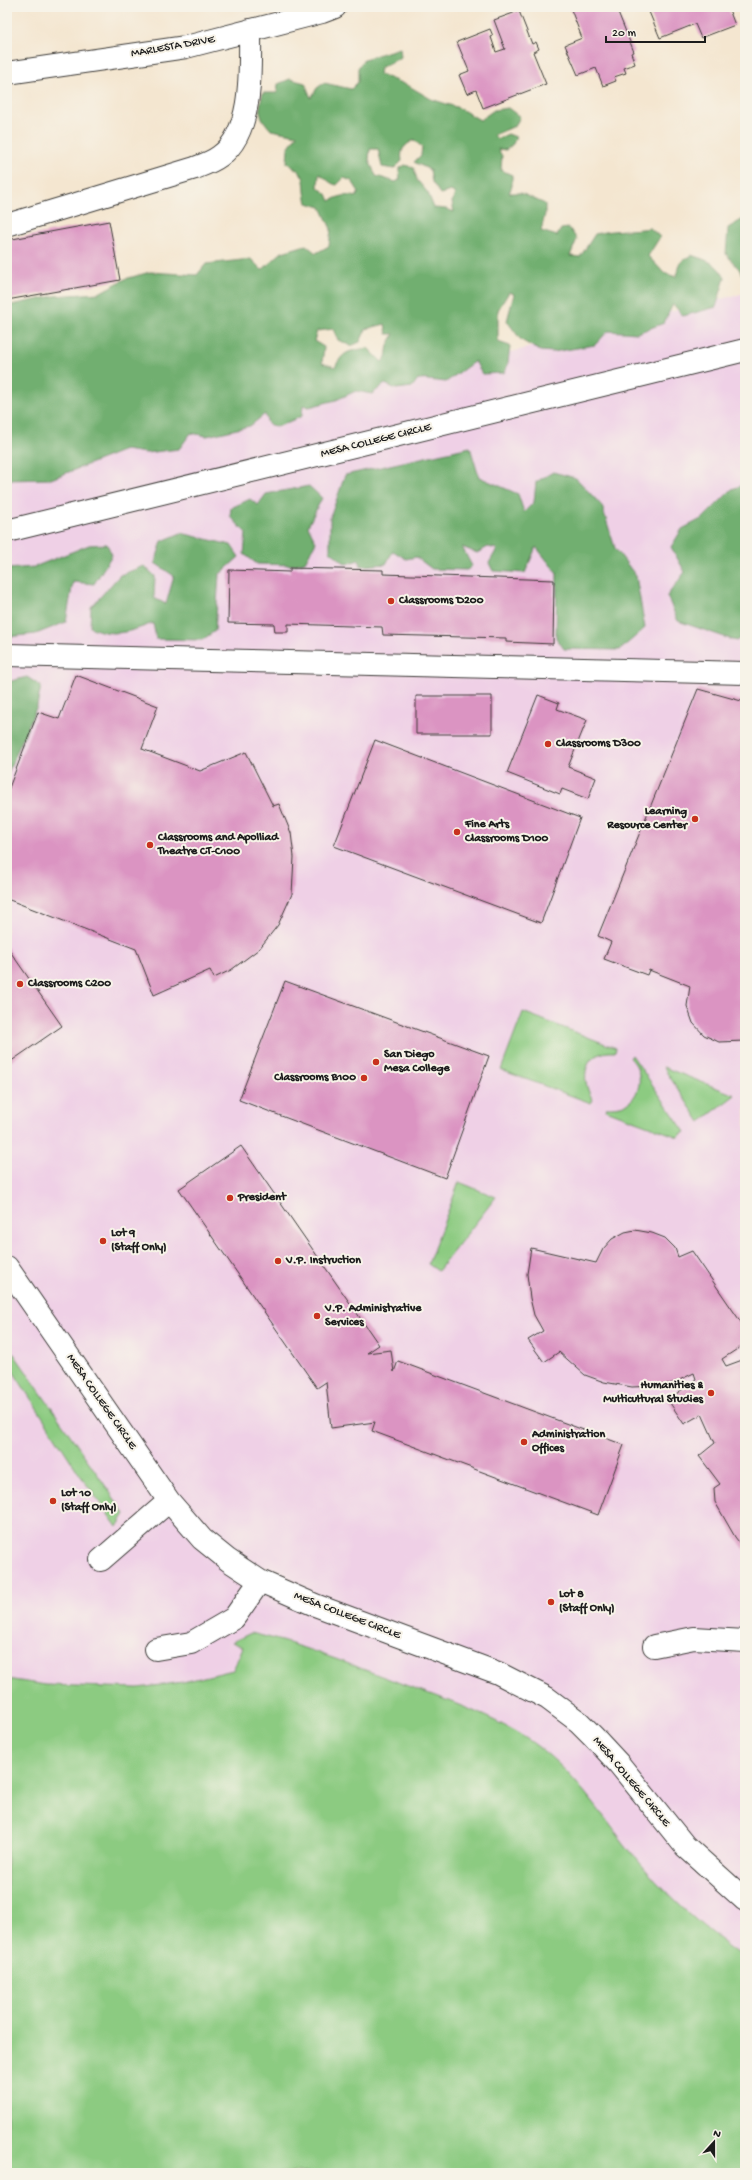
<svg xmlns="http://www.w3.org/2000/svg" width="752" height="2180" font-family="'Gochi Hand',sans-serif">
	<rect width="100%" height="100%" fill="#f7f3e8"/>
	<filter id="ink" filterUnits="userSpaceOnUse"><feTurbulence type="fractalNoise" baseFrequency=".025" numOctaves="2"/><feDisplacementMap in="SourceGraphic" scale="8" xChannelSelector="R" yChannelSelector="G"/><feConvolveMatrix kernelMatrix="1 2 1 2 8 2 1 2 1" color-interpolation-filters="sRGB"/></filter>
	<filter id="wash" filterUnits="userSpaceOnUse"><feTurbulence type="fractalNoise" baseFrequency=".012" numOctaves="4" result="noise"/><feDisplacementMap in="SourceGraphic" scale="16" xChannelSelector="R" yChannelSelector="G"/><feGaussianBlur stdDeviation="0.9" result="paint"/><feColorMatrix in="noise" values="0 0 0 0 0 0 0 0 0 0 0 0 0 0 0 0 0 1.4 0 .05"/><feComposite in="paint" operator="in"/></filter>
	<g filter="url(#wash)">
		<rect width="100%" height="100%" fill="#f4e6d0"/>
		<path fill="#efd0e6" d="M 745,293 L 745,1967 L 202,1701 L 7,1701 L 7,480 Z"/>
		<path fill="#8ccb81" stroke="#54744e" d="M 523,1012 L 616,1048 L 615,1052 C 584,1050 579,1078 593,1100 L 591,1103 L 501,1070 Z
			M 632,1055 L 685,1132 L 678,1137 L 606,1110 L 607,1107 C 614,1107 620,1107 626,1104 C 642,1095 644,1070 630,1058 Z
			M 663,1067 L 735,1095 L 700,1122 Z
			M 459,1182 L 496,1197 L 438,1271 L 428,1264 Z
			M 7,1344 L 125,1514 L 117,1527 L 80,1475 L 7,1362 Z
			M 251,1633 C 299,1644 346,1663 392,1680 C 447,1701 506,1718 551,1757 C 584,1786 608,1824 635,1857 C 667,1896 704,1930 745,1958 L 745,2173 L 7,2173 L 7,1679 L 46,1685 L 138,1688 L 183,1682 L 233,1670 L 243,1647 L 232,1642 Z"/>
		<path fill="#71af6f" stroke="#466646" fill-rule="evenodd" d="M 400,48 L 401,57 L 380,68 L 379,74 L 409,86 L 431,99 L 459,108 L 480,120 L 494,110 L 508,108 L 520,117 L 515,126 L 494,135 L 497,139 L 508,134 L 516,137 L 513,144 L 506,150 L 498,149 L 502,156 L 501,170 L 512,175 L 512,186 L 509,193 L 521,193 L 545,204 L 545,214 L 541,231 L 557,236 L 561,229 L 569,228 L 577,239 L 570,256 L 580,257 L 595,234 C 614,229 631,231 650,228 L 660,237 L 648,256 L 664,273 L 676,277 L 679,264 L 691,255 C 708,261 716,262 725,278 L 716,307 L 683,316 L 673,304 L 664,323 L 637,333 L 608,331 L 595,345 L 553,352 L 540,351 L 521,340 L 507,321 L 514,294 L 509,292 L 498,310 L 498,342 L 510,346 L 508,363 L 504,373 L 482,374 L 475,361 L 446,382 L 418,379 L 412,387 L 396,389 L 385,384 L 372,394 L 356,391 L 336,400 L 309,407 L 303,405 L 302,416 L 277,427 L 268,424 L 265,414 L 250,426 L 207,436 L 191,433 L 179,449 L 146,453 L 125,450 L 51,479 L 7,480 L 7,306 L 54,296 L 99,293 L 125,279 L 150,272 L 197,275 L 206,264 L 251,259 L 262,270 L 282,252 L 306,245 L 316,253 L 329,246 L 331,229 L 321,207 L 307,203 C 301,178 311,178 287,163 L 288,148 L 297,135 L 271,130 C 258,115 258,112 263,93 L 277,93 L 278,84 L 290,79 L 305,83 L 311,98 L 317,88 L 324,83 L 351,89 L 358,82 L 358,68 L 364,59 ZM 414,140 L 422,147 L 421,155 L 414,162 L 430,170 L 432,182 L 440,194 L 451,191 L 455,194 L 452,202 L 454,212 L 447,209 L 434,208 L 428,193 L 417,180 L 414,168 L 405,165 L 399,169 L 400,179 L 396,182 L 376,176 L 369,160 L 370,149 L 378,149 L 382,167 L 394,169 L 402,161 C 400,149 404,146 414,140 ZM 319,174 C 326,177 329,184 337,185 L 344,178 L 352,181 L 359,192 L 356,197 C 347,194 338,196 330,201 L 327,194 L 318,187 ZM 385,324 L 387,334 L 394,334 L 388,345 L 386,357 L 382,362 L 368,348 C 350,351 344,350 335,367 L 322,363 L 324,347 L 314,341 L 317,331 L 333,329 L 338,340 L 351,346 L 360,342 L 366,329 Z
			M 745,218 L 745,280 L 739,269 L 726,254 L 728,228 Z
			M 470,447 L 479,477 L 518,494 L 524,512 L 534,502 L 536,482 L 553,472 L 576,478 L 602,506 L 615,548 L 636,576 L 645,628 L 620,650 L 564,649 L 556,638 L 557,573 L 536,547 L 525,573 L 493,571 L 489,563 L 497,549 L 488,547 L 477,553 L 462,547 L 472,566 L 467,570 L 432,569 L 416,557 L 406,559 L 393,551 L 386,564 L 361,566 L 359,560 L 346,564 L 330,551 L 330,518 L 345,475 Z
			M 745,484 L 745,635 L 736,641 L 678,621 L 667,596 L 685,572 L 671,547 L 682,529 L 703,518 L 732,489 Z
			M 309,486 L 322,498 L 308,526 L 316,542 L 305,562 L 294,565 L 257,564 L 244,554 L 246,533 L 230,516 L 231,508 L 250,499 L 258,505 L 266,494 Z
			M 181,533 L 231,545 L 239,557 L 219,575 L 215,631 L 202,640 L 156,639 L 153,623 C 130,632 113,638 90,627 L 91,607 L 120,575 L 144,566 L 155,576 L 154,598 L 166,604 L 174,576 L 155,563 L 162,541 Z
			M 107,544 L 112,555 L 94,584 L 73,582 L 66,622 L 36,634 L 7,637 L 7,569 L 34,567 L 89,545 Z
			M 27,677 L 41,686 L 37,706 L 7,775 L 7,682 Z"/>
		<g id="blocks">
			<path fill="#db94c2" d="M 570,7 L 616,7 L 634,52 L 631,53 L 635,64 L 624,68 L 626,73 L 614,77 L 616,81 L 603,86 L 596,68 L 578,75 L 565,45 L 582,38 Z
				M 647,7 L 728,7 L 735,25 L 701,38 L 695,24 L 660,38 Z
				M 519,11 L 532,44 L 536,42 L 539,49 L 533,52 L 546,84 L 483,108 L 476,90 L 467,94 L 459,75 L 469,71 L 457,42 L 490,29 L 493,36 L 491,37 L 496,52 L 505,49 L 494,20 Z
				M 109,221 L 120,280 L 7,300 L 7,240 Z
				M 290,568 L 383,570 L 383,574 L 554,580 L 553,644 L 506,642 L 506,638 L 383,635 L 382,627 L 288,624 L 288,632 L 275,632 L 274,624 L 228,623 L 229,570 L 290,572 Z
				M 76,675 L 158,706 L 142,749 L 200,771 L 246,752 L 273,806 L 279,804 L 291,833 L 294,857 L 292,894 L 278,925 L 259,949 L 231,970 L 214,978 L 210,970 L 154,995 L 136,949 L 7,899 L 7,793 L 38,712 L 59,719 Z
				M 698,689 L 745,702 L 744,1041 L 719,1042 L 704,1035 L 693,1023 L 687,1006 L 690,986 L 649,970 L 647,975 L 604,959 L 611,942 L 598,936 Z
				M 538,695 L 559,703 L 557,709 L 587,720 L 568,767 L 596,778 L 588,799 L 562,789 L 560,794 L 507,773 Z
				M 416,696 L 492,696 L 492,734 L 416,734 Z
				M 375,740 L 580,818 L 541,923 L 334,846 Z
				M 7,947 L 62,1026 L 7,1064 Z
				M 285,981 L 489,1056 L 445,1178 L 239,1100 Z
				M 241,1146 L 379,1345 L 367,1353 L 391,1350 L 394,1372 L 398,1361 L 624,1445 L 598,1515 L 372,1431 L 375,1422 L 331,1428 L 326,1382 L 317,1388 L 179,1189 Z
				M 635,1230 L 652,1233 L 665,1238 L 675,1248 L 678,1257 L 692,1251 L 745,1328 L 745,1344 L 722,1359 L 726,1366 L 745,1359 L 745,1550 L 735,1537 L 715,1502 L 714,1488 L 720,1484 L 699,1456 L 715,1443 L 702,1414 L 684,1424 L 668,1400 L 696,1379 L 694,1373 L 673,1383 L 654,1386 L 632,1387 L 604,1382 L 585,1375 L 559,1352 L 544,1362 L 528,1340 L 543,1331 L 534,1315 L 530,1298 L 527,1274 L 531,1248 L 596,1263 L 603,1249 L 612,1239 L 625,1232 Z"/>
		</g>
	</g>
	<g filter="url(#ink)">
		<use href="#blocks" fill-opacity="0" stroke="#3c3a37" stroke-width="1"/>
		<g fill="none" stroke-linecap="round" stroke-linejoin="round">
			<defs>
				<path id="minor" d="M 7,73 L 186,47 L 322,12 L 335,7
					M 7,225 L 195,168 C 203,165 212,162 220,156 C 254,132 250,67 250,30
					M 7,531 L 745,350
					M 7,655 L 745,673
					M 7,1267 L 169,1501 L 202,1539 L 228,1560 L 260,1581 L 315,1605 L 498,1673 L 547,1698 L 579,1722 L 593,1736 L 619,1764 L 685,1846 L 745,1900
					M 101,1560 L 169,1501
					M 654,1646 L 694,1638 L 745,1641
					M 156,1649 L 191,1643 L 234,1618 L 260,1581"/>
			</defs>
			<use href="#minor" stroke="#3c3a37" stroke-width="24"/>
			<use href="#minor" stroke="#fff" stroke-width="22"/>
		</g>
	</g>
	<g fill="#c8321e" stroke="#f7f3e8" stroke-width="1.5">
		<circle cx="391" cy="601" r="4"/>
		<circle cx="548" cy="744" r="4"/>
		<circle cx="695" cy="819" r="4"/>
		<circle cx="457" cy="832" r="4"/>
		<circle cx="150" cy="845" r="4"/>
		<circle cx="20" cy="984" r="4"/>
		<circle cx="376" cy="1062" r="4"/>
		<circle cx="364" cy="1078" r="4"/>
		<circle cx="230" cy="1198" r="4"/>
		<circle cx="103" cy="1241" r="4"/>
		<circle cx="278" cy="1261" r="4"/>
		<circle cx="317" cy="1316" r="4"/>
		<circle cx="711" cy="1393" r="4"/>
		<circle cx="524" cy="1442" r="4"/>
		<circle cx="53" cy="1501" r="4"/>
		<circle cx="551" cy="1602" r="4"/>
	</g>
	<g text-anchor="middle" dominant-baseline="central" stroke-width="4" stroke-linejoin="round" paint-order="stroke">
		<g font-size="12" fill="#1c1c1c" stroke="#f7f3e8">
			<text transform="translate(173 47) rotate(-10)">MARLESTA DRIVE</text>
			<text transform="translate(376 441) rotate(-14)">MESA COLLEGE CIRCLE</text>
			<text transform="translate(101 1402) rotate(55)">MESA COLLEGE CIRCLE</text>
			<text transform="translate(347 1616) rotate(21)">MESA COLLEGE CIRCLE</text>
			<text transform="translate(631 1782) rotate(50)">MESA COLLEGE CIRCLE</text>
		</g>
		<g font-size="12" font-weight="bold" fill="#1c1c1c" stroke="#f7f3e8" text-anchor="start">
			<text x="399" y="601">Classrooms D200</text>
			<text x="556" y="744">Classrooms D300</text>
			<text x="687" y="812" text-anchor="end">Learning<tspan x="687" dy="14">Resource Center</tspan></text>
			<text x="465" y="825">Fine Arts<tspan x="465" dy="14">Classrooms D100</tspan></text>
			<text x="158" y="838">Classrooms and Apolliad<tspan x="158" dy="14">Theatre CT-C100</tspan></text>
			<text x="28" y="984">Classrooms C200</text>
			<text x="384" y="1055">San Diego<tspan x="384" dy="14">Mesa College</tspan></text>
			<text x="356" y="1078" text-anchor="end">Classrooms B100</text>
			<text x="238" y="1198">President</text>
			<text x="111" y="1234">Lot 9<tspan x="111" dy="14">(Staff Only)</tspan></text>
			<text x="286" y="1261">V.P. Instruction</text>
			<text x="325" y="1309">V.P. Administrative<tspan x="325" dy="14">Services</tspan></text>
			<text x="703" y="1386" text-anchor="end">Humanities &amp;<tspan x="703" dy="14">Multicultural Studies</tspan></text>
			<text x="532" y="1435">Administration<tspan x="532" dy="14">Offices</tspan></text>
			<text x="61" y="1494">Lot 10<tspan x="61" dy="14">(Staff Only)</tspan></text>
			<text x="559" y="1595">Lot 8<tspan x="559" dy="14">(Staff Only)</tspan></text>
		</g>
	</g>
	<rect width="752" height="2180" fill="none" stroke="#f7f3e8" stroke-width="24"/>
	<g transform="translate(714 2142) rotate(21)" stroke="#f7f3e8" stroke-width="3" paint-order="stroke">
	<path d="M0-3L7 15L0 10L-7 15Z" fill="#1c1c1c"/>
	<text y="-6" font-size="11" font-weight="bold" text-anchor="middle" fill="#1c1c1c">N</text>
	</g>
	<path d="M606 36v6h99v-6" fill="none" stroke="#1c1c1c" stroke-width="2"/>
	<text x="612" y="36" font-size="12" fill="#1c1c1c" stroke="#f7f3e8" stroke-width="3" paint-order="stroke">20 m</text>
</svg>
